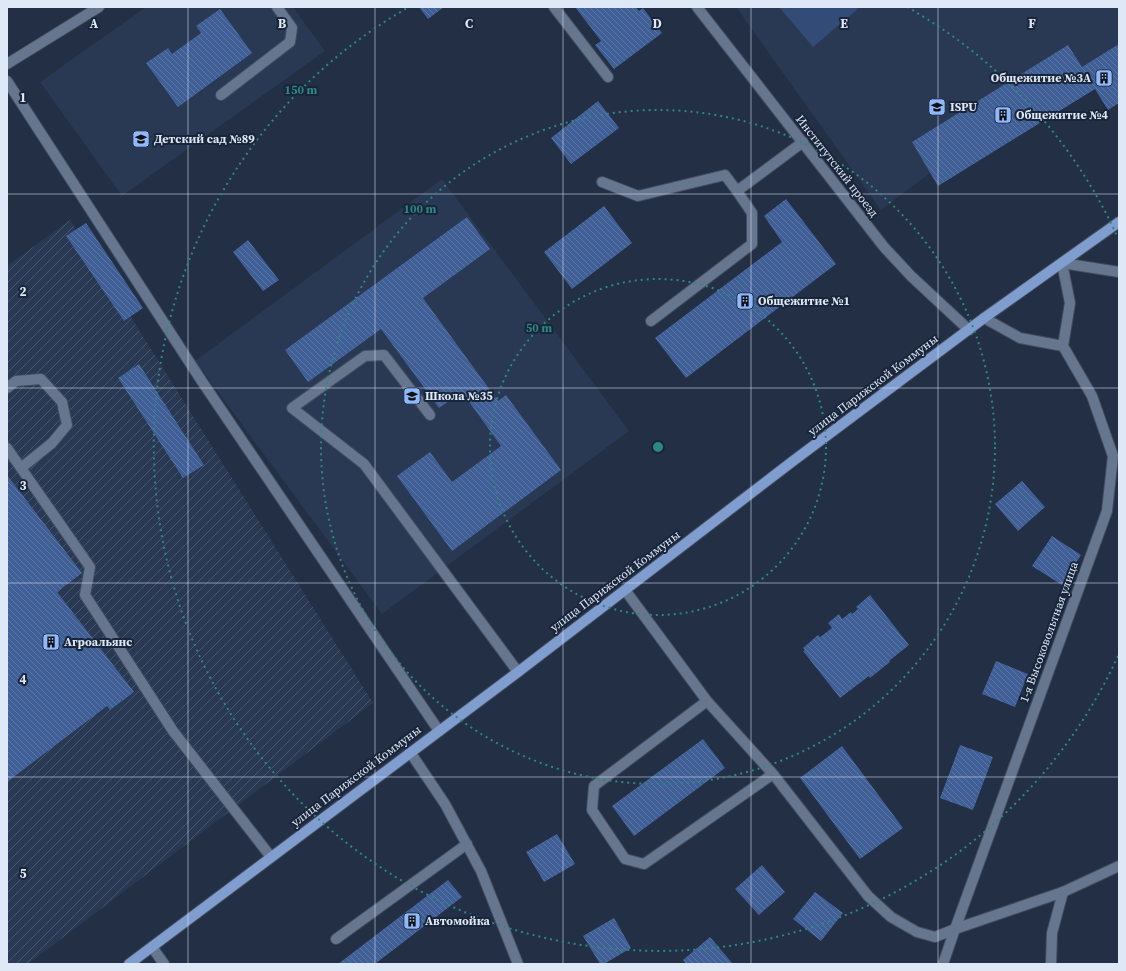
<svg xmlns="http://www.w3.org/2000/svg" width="1126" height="971" font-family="'Source Serif 4',serif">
	<defs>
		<pattern id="industrial-furrows" width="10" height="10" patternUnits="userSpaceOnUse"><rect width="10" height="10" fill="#293953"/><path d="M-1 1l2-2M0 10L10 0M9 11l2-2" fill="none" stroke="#48566c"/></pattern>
		<pattern id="building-back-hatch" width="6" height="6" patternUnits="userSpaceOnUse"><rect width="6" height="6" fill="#3f5f96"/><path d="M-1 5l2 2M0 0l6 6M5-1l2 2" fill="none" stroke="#5a76a5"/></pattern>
	</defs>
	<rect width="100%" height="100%" fill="#222f44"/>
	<path fill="#293953" d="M 146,7 L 293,7 L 325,51 L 122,196 L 40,82 Z
		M 736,7 L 1119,7 L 1119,103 L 1108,110 L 1095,89 L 938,186 L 930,173 L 881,210 Z
		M 442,179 L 629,431 L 382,614 L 195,361 Z"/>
	<path fill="url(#industrial-furrows)" d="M 70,220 L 373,703 L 28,964 L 7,964 L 7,266 Z"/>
	<path fill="#334c77" d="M 781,7 L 860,7 L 813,47 L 780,8 Z"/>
	<path fill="url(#building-back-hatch)" d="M 419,7 L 444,7 L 428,19 Z
		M 575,7 L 636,7 L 639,11 L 643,8 L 662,33 L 614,69 L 595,45 L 601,41 Z
		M 220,9 L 252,53 L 178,107 L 146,63 L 168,48 L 172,54 L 201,33 L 196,26 Z
		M 1119,44 L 1119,103 L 1108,110 L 1095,89 L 938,186 L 912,142 L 1068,45 L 1082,67 Z
		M 598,101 L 619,128 L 571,164 L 551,138 Z
		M 786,199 L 836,264 L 686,378 L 655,338 L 782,242 L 764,216 Z
		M 604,206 L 632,243 L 572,289 L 544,252 Z
		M 467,217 L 490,249 L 423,298 L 498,401 L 506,395 L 561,470 L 452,551 L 397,476 L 430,452 L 452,482 L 501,446 L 462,392 L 439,408 L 381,329 L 308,382 L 285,350 Z
		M 86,223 L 143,308 L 124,321 L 66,236 Z
		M 248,240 L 279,280 L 263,291 L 233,252 Z
		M 139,364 L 204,465 L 183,478 L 118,378 Z
		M 7,475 L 82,573 L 57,592 L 134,692 L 110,710 L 107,706 L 7,782 Z
		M 1022,481 L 1045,507 L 1018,531 L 995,504 Z
		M 1052,536 L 1081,555 L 1062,585 L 1032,566 Z
		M 870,595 L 909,645 L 889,661 L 890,662 L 870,678 L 869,676 L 840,698 L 803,651 L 805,650 L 803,648 L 818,635 L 820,637 L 832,628 L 828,623 L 839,614 L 842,619 L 851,612 L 852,614 L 858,609 L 856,607 Z
		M 996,661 L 1028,674 L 1015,707 L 982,694 Z
		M 703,739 L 725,768 L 634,836 L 612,806 Z
		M 960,745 L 993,757 L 973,810 L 940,798 Z
		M 842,746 L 903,828 L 860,859 L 800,778 Z
		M 557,834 L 575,864 L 544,882 L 526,852 Z
		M 762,865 L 785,892 L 759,915 L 735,889 Z
		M 448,880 L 462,897 L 375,964 L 338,964 Z
		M 815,892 L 843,913 L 821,941 L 793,919 Z
		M 614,918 L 631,948 L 604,964 L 600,964 L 583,936 Z
		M 710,937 L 733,964 L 686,964 L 683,960 Z"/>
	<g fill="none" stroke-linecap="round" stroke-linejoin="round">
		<defs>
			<path id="service" d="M 554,7 L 608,77
				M 7,81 L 201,380 L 439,731
				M 221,95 L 290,42 L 292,28 L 277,7
				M 602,182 L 638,196 L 725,175 L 737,191
				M 1062,263 L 1119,272
				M 651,321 L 752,244 L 752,213 L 737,191 L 803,142
				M 7,388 L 16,381 L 41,379 L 62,402 L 67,425 L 52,443 L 21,468
				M 430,415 L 384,355 L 365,356 L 292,408 L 364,464 L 518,672
				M 7,448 L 90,567 L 85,595 L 173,731 L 271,857
				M 625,590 L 707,701 L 773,774 L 868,896 L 891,917 L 917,932 L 935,937 L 955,929
				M 707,701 L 594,786 L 592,810 L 625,859 L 644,864 L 773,774
				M 336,939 L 467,844
				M 943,964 L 955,929
				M 1051,964 L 1052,933 L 1063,892"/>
			<path id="minor" d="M 697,7 L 884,247 L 911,276 L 969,330
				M 7,64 L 99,7
				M 984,318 L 1020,338 L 1063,346
				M 410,752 L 445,804 L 481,871 L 518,964
				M 955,929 L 1107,511 L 1113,456 L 1092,396 L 1063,346 L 1070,303 L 1062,263
				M 955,929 L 1063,892 L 1119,866
				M 152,947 L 164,964"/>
			<path id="primary" d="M 129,964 L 518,672 L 793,461 L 984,318 L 1119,222"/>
		</defs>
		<use href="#service" stroke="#424d5f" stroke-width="12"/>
		<use href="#minor" stroke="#424d5f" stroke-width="12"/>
		<use href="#primary" stroke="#424d5f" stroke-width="12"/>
		<use href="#service" stroke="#67768f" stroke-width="10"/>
		<use href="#minor" stroke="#67768f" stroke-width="10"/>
		<use href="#primary" stroke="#809dcf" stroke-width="10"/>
	</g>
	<path fill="none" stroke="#dfe8f6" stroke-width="1" stroke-opacity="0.55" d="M 188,7 L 188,964M 375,7 L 375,964M 563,7 L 563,964M 751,7 L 751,964M 938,7 L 938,964M 7,194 L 1119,194M 7,388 L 1119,388M 7,583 L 1119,583M 7,777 L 1119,777"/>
	<g fill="none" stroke="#2e8782" stroke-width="2" stroke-dasharray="2 4">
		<circle cx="658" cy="447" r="168"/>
		<circle cx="658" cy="447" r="337"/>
		<path d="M1118 656A505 505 0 1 1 409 7M907 7A505 505 0 0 1 1118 238"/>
	</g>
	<defs>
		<symbol id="building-square" viewBox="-11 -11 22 22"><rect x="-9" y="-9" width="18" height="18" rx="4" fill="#90b8fd" stroke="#18253a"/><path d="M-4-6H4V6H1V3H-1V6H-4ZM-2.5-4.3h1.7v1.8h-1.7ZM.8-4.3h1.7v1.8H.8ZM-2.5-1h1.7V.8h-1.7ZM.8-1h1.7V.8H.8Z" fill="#111"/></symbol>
		<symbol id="university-square" viewBox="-11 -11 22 22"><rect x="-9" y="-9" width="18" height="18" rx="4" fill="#90b8fd" stroke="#18253a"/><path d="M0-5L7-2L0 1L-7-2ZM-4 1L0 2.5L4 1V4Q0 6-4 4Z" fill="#111"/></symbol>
		<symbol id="school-square" viewBox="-11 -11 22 22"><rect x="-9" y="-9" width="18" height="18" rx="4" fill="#90b8fd" stroke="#18253a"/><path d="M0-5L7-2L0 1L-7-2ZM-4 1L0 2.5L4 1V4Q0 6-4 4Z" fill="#111"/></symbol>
	</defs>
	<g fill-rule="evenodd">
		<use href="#building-square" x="1094" y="68" width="20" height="20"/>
		<use href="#university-square" x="927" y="97" width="20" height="20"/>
		<use href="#building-square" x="993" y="105" width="20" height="20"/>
		<use href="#school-square" x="131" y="129" width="20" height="20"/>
		<use href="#building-square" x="735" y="291" width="20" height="20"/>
		<use href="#school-square" x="402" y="386" width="20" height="20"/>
		<use href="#building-square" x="41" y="632" width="20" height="20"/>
		<use href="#building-square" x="402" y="911" width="20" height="20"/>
	</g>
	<g text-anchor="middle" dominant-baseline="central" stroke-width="4" stroke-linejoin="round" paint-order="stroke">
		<g font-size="12" font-weight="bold" fill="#dfe8f6" stroke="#18253a" text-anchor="start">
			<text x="1091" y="78" text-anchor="end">Общежитие №3А</text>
			<text x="950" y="107">ISPU</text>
			<text x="1016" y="115">Общежитие №4</text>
			<text x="154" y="139">Детский сад №89</text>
			<text x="758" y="301">Общежитие №1</text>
			<text x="425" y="396">Школа №35</text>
			<text x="64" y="642">Агроальянс</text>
			<text x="425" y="921">Автомойка</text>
		</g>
		<g font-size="12" fill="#dfe8f6" stroke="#18253a">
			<text transform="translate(837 166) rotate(52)">Институтский проезд</text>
			<text transform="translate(873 385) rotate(-37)">улица Парижской Коммуны</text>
			<text transform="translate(615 581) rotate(-37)">улица Парижской Коммуны</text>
			<text transform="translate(1049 632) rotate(-70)">1-я Высоковольтная улица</text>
			<text transform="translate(356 776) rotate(-37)">улица Парижской Коммуны</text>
		</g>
	</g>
	<g font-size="13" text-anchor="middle" font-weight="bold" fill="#dfe8f6" stroke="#18253a" stroke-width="4" stroke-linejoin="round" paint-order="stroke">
		<text x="94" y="28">A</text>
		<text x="282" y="28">B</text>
		<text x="469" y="28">C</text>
		<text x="657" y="28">D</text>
		<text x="844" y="28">E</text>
		<text x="1032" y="28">F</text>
		<text x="23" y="102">1</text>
		<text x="23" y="296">2</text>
		<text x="23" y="490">3</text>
		<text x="23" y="684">4</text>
		<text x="23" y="878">5</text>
	</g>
	<circle cx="658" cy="447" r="6" fill="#2e8782" stroke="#18253a" stroke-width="2"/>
	<g font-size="12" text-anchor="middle" font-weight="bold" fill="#2e8782" stroke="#18253a" stroke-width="4" stroke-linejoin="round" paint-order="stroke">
		<text x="301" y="94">150 m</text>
		<text x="420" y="213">100 m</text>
		<text x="539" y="332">50 m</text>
	</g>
	<rect width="1126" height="971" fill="none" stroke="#dfe8f6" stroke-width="16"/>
</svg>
